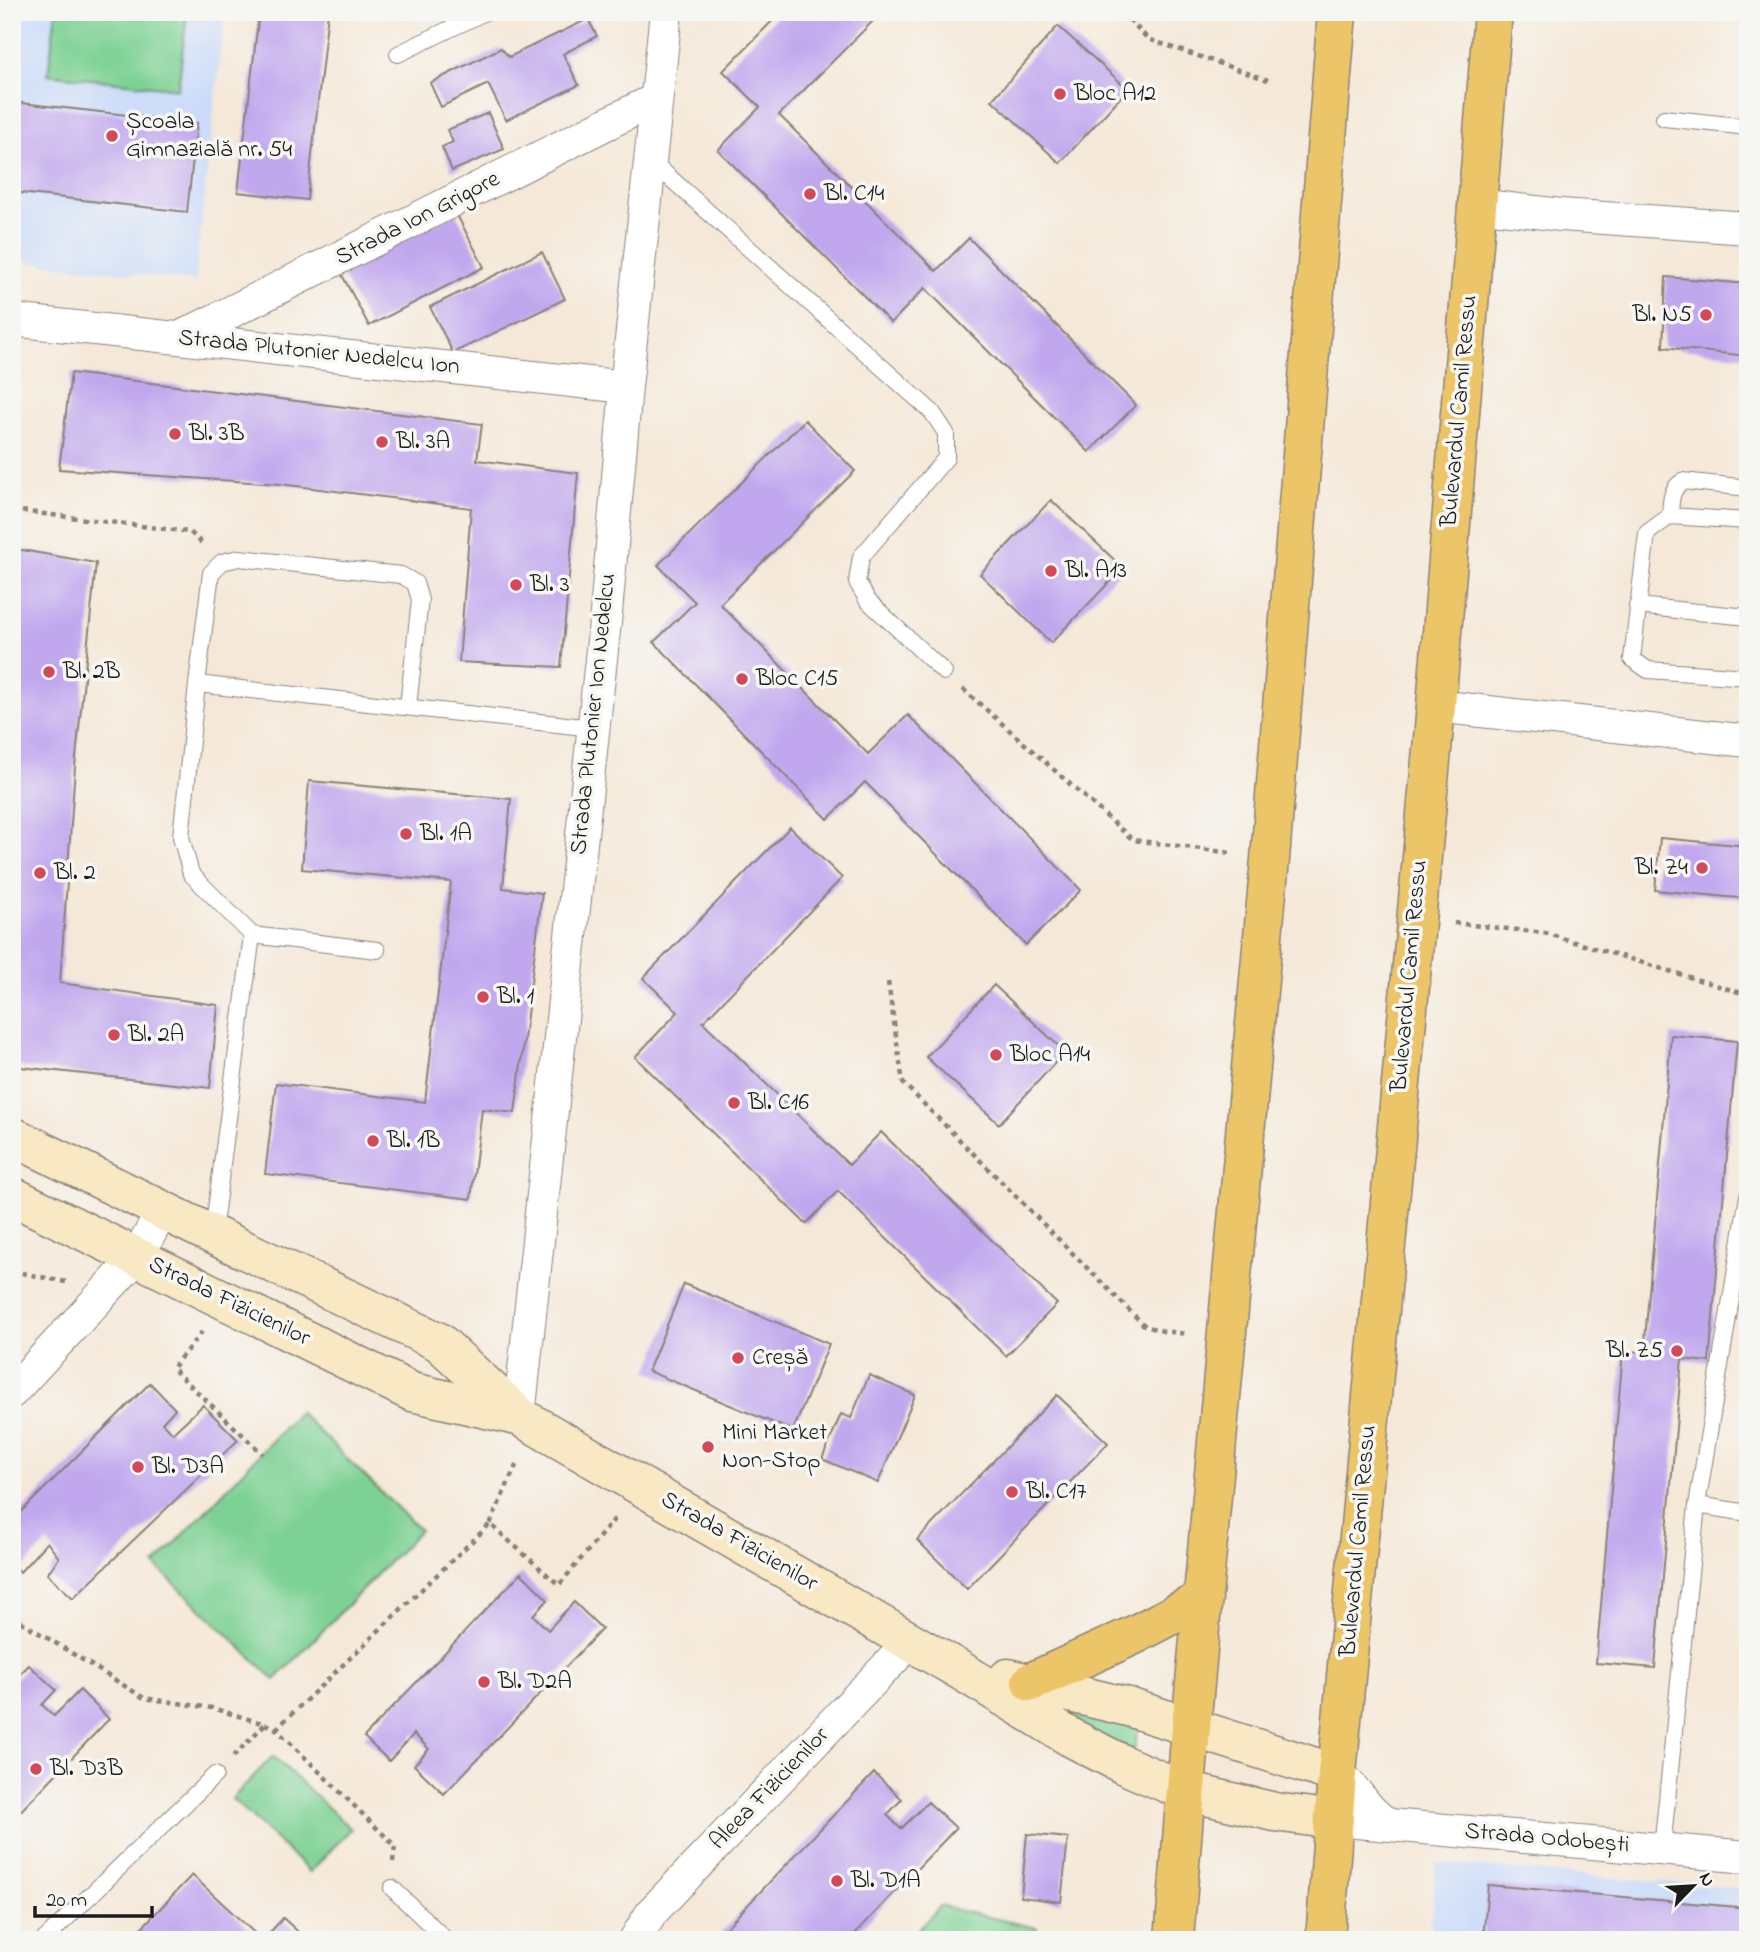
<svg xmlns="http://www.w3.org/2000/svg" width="1760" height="1952" font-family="'Indie Flower',sans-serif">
	<rect width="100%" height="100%" fill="#f6f6f2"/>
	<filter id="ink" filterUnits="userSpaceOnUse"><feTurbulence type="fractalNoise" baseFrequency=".0143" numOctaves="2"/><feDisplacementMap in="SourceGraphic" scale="14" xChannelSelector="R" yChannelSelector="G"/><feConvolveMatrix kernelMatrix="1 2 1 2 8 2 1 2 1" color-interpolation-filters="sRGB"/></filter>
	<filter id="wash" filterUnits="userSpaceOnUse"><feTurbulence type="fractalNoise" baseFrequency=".00686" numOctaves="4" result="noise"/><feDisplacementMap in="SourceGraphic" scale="28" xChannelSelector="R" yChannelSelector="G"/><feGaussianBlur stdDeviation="1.57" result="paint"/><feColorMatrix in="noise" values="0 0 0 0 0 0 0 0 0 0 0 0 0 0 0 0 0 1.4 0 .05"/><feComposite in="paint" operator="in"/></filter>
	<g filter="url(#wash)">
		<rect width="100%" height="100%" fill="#f5e8d8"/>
		<path fill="#cbdbf9" d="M 12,12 L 225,12 L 195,281 L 12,260 Z
			M 1436,1863 L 1748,1889 L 1748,1940 L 1430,1940 Z"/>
		<path fill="#7ed194" stroke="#4d7658" stroke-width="2" d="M 56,12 L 187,12 L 178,89 L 48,74 Z
			M 299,1412 L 420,1530 L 275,1680 L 155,1565 Z
			M 1005,1684 L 1138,1726 L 1135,1748 L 1129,1752 Z
			M 273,1756 L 351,1829 L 310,1872 L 232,1799 Z
			M 940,1906 L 1037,1928 L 1035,1940 L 908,1940 Z"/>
		<g id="blocks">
			<path fill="#c1a8ee" d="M 259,12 L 328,12 L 307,200 L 238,192 Z
				M 781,12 L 882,12 L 779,115 L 936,271 L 969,238 L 1136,405 L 1089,452 L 925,288 L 891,323 L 718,150 L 760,107 L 723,71 Z
				M 588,19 L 597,36 L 563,54 L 579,85 L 506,120 L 488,84 L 441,107 L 430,83 L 501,48 L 509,57 Z
				M 1058,26 L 1128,89 L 1060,163 L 992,100 Z
				M 12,102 L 197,123 L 187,212 L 12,192 Z
				M 488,113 L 504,149 L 452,171 L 442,147 L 453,142 L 447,130 Z
				M 456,213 L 484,267 L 369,326 L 341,273 Z
				M 542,252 L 565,299 L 453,353 L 430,307 Z
				M 1666,277 L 1748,284 L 1748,356 L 1663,347 Z
				M 71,373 L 482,424 L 477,460 L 578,473 L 561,667 L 459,662 L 471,508 L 280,484 L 59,469 Z
				M 805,420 L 855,471 L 720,604 L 868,754 L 908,715 L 1081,890 L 1026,945 L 865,782 L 828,819 L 654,642 L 695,602 L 658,565 Z
				M 1051,500 L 1123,568 L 1051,643 L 980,574 Z
				M 16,549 L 96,563 L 75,767 L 60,983 L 218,1005 L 210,1088 L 12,1066 L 12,584 Z
				M 309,781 L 511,799 L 503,888 L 542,893 L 515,1113 L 482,1109 L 471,1199 L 265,1174 L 276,1083 L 425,1102 L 451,882 L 302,869 Z
				M 790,827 L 842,878 L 703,1022 L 849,1165 L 881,1132 L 1057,1304 L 1006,1356 L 838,1191 L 806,1224 L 635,1057 L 678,1012 L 643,978 Z
				M 1660,838 L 1748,846 L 1748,899 L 1655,890 Z
				M 994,985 L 1065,1052 L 999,1124 L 926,1057 Z
				M 1671,1035 L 1737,1041 L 1709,1362 L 1682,1359 L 1655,1668 L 1596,1663 L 1623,1351 L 1644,1352 Z
				M 684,1284 L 829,1344 L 793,1431 L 648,1371 Z
				M 869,1375 L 915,1395 L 878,1483 L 822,1459 L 841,1414 L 851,1418 Z
				M 150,1383 L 175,1409 L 162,1423 L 173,1433 L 203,1405 L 238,1440 L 73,1598 L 47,1574 L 59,1558 L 47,1542 L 20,1572 L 12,1563 L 12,1521 Z
				M 1057,1395 L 1108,1443 L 967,1589 L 917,1540 Z
				M 521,1573 L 548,1600 L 533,1615 L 548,1630 L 574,1602 L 602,1629 L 444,1794 L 414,1765 L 429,1749 L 414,1734 L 389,1761 L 364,1737 Z
				M 29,1665 L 56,1690 L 42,1705 L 54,1716 L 80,1690 L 109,1719 L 12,1820 L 12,1682 Z
				M 874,1773 L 902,1799 L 887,1815 L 901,1829 L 928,1802 L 956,1828 L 849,1940 L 774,1940 L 768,1934 L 762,1940 L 721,1940 L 718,1936 Z
				M 1027,1834 L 1068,1838 L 1061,1902 L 1021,1897 Z
				M 192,1875 L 262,1940 L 130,1940 Z
				M 1488,1885 L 1748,1908 L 1748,1940 L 1483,1940 Z
				M 283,1918 L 307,1940 L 263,1940 Z"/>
		</g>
	</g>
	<g filter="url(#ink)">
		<use href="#blocks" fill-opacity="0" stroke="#88827a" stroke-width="2"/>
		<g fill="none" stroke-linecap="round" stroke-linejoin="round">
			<defs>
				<path id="lane" d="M 398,54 L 485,12
					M 1664,118 L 1748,127
					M 650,160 L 932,412 L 946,433 L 946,458 L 861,557 L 857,582 L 868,601 L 944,672
					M 1670,516 C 1671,502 1670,489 1683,481 L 1748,488
					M 1748,521 L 1670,516 L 1647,533 L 1632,659 L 1648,670 L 1748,677
					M 1637,606 L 1748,617
					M 197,684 L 211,573 L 222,562 L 239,558 L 401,575 L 415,583 L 420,600 L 408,706
					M 252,935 L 377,950
					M 213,1233 L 252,935 L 191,874 L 181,837 L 197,684 L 593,728
					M 1697,1505 L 1748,1513
					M 1662,1849 L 1697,1505 L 1748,1196
					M 392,1888 L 446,1940
					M 44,1940 L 215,1775"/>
				<path id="street" d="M 1477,205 L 1561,215 L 1748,228
					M 12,320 L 626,387
					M 179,338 L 656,99
					M 1436,706 L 1748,741
					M 12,1392 L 137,1257 L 163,1210
					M 519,1416 L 606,613 L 626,387 L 666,12
					M 1337,1774 C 1359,1789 1363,1809 1388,1824
					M 1334,1820 L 1748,1857
					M 635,1940 L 652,1912 L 910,1642"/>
				<path id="secondary" d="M 12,1136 L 213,1235 L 439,1342 L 519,1416 L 958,1669 L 1070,1737 L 1124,1765 L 1185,1791 L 1275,1812 L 1334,1820
					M 12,1196 L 412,1392 L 517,1416
					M 1008,1678 L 1128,1707 L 1337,1774"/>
				<path id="primary" d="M 1031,1682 L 1134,1635 L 1203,1599
					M 1174,1940 L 1191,1727 L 1270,859 L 1337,12
					M 1325,1940 L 1337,1774 L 1436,706 L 1493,12"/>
			</defs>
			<use href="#lane" stroke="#88827a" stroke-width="18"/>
			<use href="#street" stroke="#88827a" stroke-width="34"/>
			<use href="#secondary" stroke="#88827a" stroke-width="41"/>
			<use href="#primary" stroke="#88827a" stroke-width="41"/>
			<path stroke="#88827a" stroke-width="4.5" stroke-dasharray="5 5" stroke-linecap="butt" d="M 1122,12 L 1148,39 L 1268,80
				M 12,510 L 190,532 L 203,544
				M 963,689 L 1133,840 L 1231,853
				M 1454,923 L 1545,933 L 1748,995
				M 888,982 L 903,1083 L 1145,1326 L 1163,1331 L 1188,1334
				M 12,1271 L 66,1282
				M 202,1332 L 172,1368 L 263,1454
				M 490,1524 L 518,1461
				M 12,1616 L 144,1698 L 212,1708 L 265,1724 L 233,1757
				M 265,1724 L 276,1729 L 395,1846 L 393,1862
				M 276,1729 L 490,1524 L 559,1585 L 617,1516"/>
			<use href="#lane" stroke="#fff" stroke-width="16"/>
			<use href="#street" stroke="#fff" stroke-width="32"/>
			<use href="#secondary" stroke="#f8e8c3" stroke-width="38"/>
			<use href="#primary" stroke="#edc569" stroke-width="38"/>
		</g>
	</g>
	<g fill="#d1495b" stroke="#f6f6f2" stroke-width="2.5">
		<circle cx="1060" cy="94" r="7"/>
		<circle cx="112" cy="136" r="7"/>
		<circle cx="810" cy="194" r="7"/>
		<circle cx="1706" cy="315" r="7"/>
		<circle cx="175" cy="434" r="7"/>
		<circle cx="382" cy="442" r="7"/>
		<circle cx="1051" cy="571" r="7"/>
		<circle cx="516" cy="585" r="7"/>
		<circle cx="49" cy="672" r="7"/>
		<circle cx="742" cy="679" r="7"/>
		<circle cx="406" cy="834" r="7"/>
		<circle cx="1702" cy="868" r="7"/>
		<circle cx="40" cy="873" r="7"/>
		<circle cx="483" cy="997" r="7"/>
		<circle cx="114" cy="1035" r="7"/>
		<circle cx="996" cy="1055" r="7"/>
		<circle cx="734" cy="1103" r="7"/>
		<circle cx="373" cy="1141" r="7"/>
		<circle cx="1677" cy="1351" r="7"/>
		<circle cx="738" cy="1358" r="7"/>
		<circle cx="708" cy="1447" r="7"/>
		<circle cx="138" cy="1467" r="7"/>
		<circle cx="1012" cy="1492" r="7"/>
		<circle cx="484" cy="1682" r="7"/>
		<circle cx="36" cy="1769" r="7"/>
		<circle cx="837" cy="1881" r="7"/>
	</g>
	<g text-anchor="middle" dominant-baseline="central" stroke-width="7" stroke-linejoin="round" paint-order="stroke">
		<g font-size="24" fill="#1c1c1c" stroke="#f6f6f2" text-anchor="start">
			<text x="1074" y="94">Bloc A12</text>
			<text x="126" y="122">Școala<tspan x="126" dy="28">Gimnazială nr. 54</tspan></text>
			<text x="824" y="194">Bl. C14</text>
			<text x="1692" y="315" text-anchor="end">Bl. N5</text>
			<text x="189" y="434">Bl. 3B</text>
			<text x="396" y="442">Bl. 3A</text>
			<text x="1065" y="571">Bl. A13</text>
			<text x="530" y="585">Bl. 3</text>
			<text x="63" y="672">Bl. 2B</text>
			<text x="756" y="679">Bloc C15</text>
			<text x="420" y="834">Bl. 1A</text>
			<text x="1688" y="868" text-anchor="end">Bl. Z4</text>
			<text x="54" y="873">Bl. 2</text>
			<text x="497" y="997">Bl. 1</text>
			<text x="128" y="1035">Bl. 2A</text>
			<text x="1010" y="1055">Bloc A14</text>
			<text x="748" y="1103">Bl. C16</text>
			<text x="387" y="1141">Bl. 1B</text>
			<text x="1663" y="1351" text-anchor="end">Bl. Z5</text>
			<text x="752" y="1358">Creșă</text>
			<text x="722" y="1433">Mini Market<tspan x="722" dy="28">Non-Stop</tspan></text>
			<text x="152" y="1467">Bl. D3A</text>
			<text x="1026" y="1492">Bl. C17</text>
			<text x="498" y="1682">Bl. D2A</text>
			<text x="50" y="1769">Bl. D3B</text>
			<text x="851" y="1881">Bl. D1A</text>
		</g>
		<g font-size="24" fill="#1c1c1c" stroke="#f6f6f2">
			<text transform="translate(418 219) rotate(-27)">Strada Ion Grigore</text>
			<text transform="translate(319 353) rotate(6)">Strada Plutonier Nedelcu Ion</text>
			<text transform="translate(1460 411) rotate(-85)">Bulevardul Camil Ressu</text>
			<text transform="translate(594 714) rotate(-84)">Strada Plutonier Ion Nedelcu</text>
			<text transform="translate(1410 976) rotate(-85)">Bulevardul Camil Ressu</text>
			<text transform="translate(229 1302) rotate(26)">Strada Fizicienilor</text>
			<text transform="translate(1359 1541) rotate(-85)">Bulevardul Camil Ressu</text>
			<text transform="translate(739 1542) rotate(30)">Strada Fizicienilor</text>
			<text transform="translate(770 1789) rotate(-46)">Aleea Fizicienilor</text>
			<text transform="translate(1547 1839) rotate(5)">Strada Odobești</text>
		</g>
	</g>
	<rect width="1760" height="1952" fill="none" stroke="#f6f6f2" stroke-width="42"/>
	<g transform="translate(1693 1886) rotate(65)" stroke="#f6f6f2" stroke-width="5" paint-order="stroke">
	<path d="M0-5L12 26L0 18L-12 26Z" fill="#1c1c1c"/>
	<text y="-10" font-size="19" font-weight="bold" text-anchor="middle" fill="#1c1c1c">N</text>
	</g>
	<path d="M35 1906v10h117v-10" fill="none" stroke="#1c1c1c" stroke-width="3.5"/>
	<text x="46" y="1906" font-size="21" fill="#1c1c1c" stroke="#f6f6f2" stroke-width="5" paint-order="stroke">20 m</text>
</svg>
